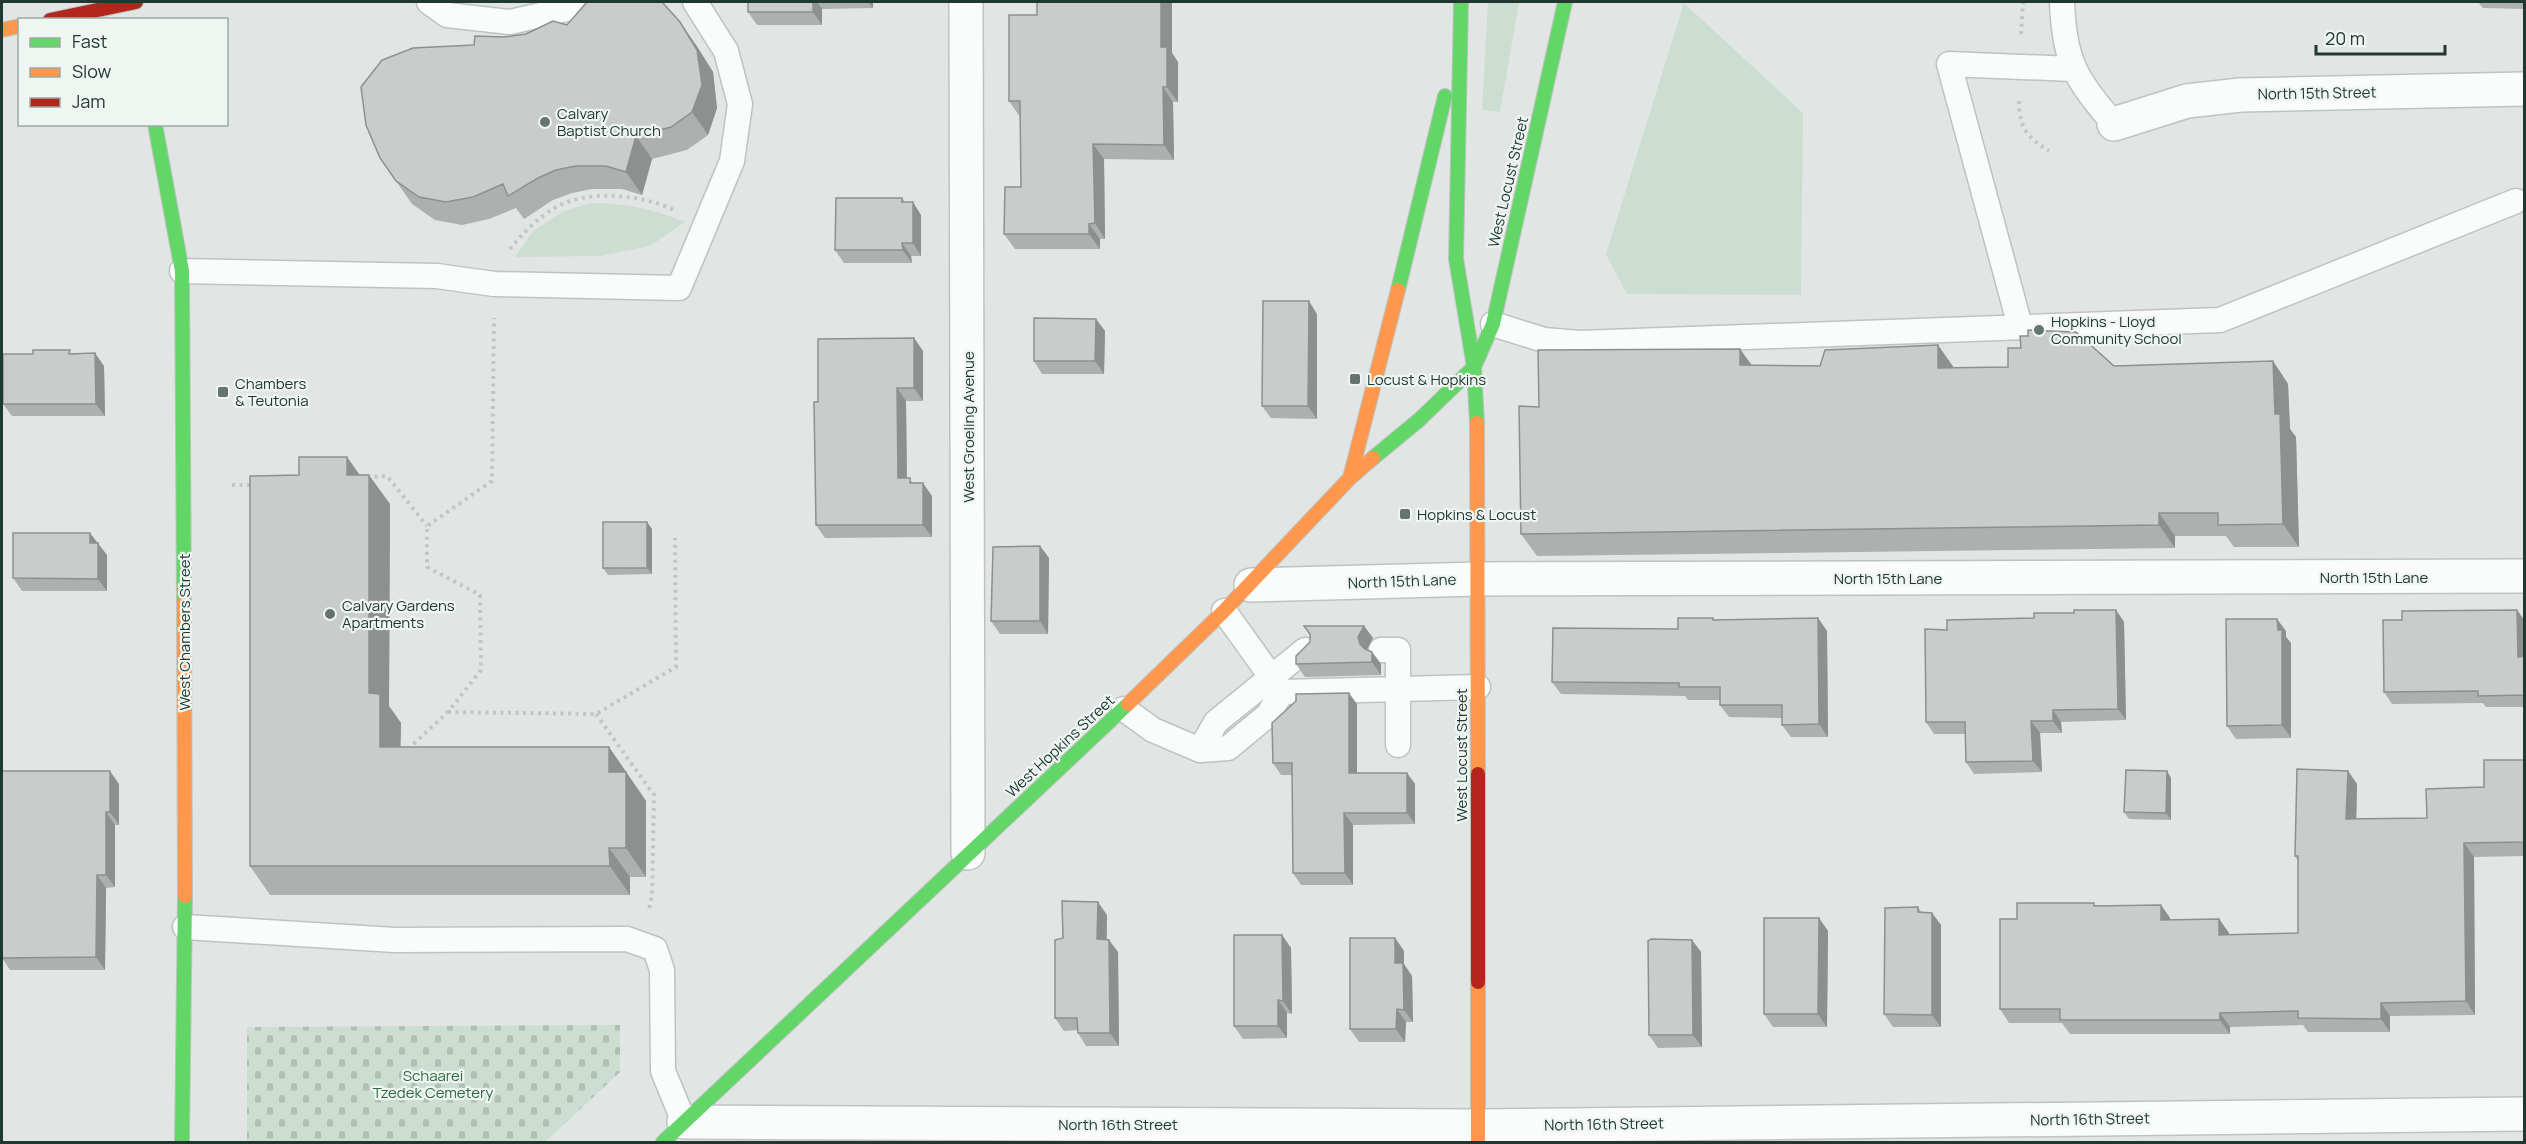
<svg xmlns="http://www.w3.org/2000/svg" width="2526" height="1144" font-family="Manrope,sans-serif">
	<defs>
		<pattern id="cemetery-stones" width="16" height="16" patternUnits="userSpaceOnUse" patternTransform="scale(1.5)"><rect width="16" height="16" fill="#cbded1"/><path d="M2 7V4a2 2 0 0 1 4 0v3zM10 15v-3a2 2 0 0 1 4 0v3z" fill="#aebfb4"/></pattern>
	</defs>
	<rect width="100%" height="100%" fill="#e1e6e4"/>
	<path fill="#cbded1" d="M 1488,2 L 1519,2 L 1500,112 L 1482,110 Z
		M 1684,3 L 1803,113 L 1801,295 L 1627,294 L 1606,254 Z
		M 591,203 C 625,203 653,209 685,222 L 650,246 L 600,256 L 515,257 L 533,231 L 564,211 Z"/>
	<path fill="url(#cemetery-stones)" d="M 620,1025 L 620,1072 L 545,1142 L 247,1142 L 247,1027 Z"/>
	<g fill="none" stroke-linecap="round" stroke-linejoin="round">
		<defs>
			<path id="lane" d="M 429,2 L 447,15 L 510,22 L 597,2
				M 2062,2 C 2064,62 2076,79 2114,124
				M 182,271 L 437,276 L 494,284 L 679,288 L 732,161 L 740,104 L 726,51 L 695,2
				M 1493,324 L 1544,340 L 1580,343 L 2220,320 L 2516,201
				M 2020,326 L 1949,64 L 2073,69
				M 1224,611 L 1282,692 L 1478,687
				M 1381,650 L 1398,650 L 1398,745
				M 1124,709 L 1153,730 L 1200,750 L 1228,748 L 1268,715 L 1282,692
				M 1200,750 L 1216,722 L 1305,650
				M 185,927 L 395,940 L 627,939 L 655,949 L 662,970 L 663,1071 L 684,1122"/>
			<path id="street" d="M 966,2 L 968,853
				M 2114,124 L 2187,101 L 2240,95 L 2524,89
				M 1251,585 L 1478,579 L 2524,576
				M 684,1122 L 1478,1126 L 2524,1114"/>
			<path id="fast" d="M 1461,2 L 1456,259 L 1474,367 L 1477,423
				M 155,124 L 182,271 L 184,603
				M 1398,290 L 1445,96
				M 1373,458 L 1419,420 L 1474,367 L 1493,324 L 1565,2
				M 182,1142 L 185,896
				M 663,1142 L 1128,704"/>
			<path id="slow" d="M 2,30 L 20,26
				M 1477,423 L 1478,774
				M 1350,478 L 1398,290
				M 184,603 L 185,896
				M 1128,704 L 1224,611 L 1350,478 L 1373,458
				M 1478,982 L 1478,1142"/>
			<path id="jam" d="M 50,20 L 136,2
				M 1478,774 L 1478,982"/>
		</defs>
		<use href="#lane" stroke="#bec3c1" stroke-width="27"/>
		<use href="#street" stroke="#bec3c1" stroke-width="36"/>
		<use href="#fast" stroke="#bec3c1" stroke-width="16"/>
		<use href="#slow" stroke="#bec3c1" stroke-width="16"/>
		<use href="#jam" stroke="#bec3c1" stroke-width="16"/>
		<path stroke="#bfc7c5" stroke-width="4" stroke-dasharray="3 4.5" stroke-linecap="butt" d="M 2021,34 L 2023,2
			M 2019,101 C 2019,128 2027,137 2049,151
			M 510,249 C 522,234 535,221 551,210 C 586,188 639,194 674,210
			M 367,477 L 387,476 L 427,526
			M 232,485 L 253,485
			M 448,712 L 596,714 L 676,667 L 675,538
			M 596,714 L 654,795 L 652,895 L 649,909
			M 408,749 L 448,712 L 481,670 L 480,595 L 427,567 L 427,526 L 492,481 L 494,318"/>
		<use href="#lane" stroke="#fafbfb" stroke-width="24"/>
		<use href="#street" stroke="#fafbfb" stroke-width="33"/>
		<use href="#fast" stroke="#63d668" stroke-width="14"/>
		<use href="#slow" stroke="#ff974d" stroke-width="14"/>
		<use href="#jam" stroke="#b3261e" stroke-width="14"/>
	</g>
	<path fill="#acb0af" d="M 748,2 L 873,2 L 873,8 L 822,9 L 822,25 L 757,25 L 748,12 Z
		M 2478,2 L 2524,2 L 2524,9 L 2483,8 Z
		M 567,25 L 696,45 L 713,72 L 717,108 L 708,135 L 687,150 L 652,159 L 642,195 L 622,189 L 592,189 L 572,193 L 553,200 L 524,219 L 516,208 L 489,219 L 462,225 L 435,220 L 412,204 L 380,158 L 474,45 Z
		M 1172,53 L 1178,62 L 1178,102 L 1173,102 L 1174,160 L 1104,159 L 1105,239 L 1100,239 L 1100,249 L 1015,249 L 1004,234 L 1021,187 L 1020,117 L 1009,101 Z
		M 902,198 L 905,202 L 921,215 L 921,256 L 911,256 L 912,263 L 844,263 L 835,250 Z
		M 1317,314 L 1317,419 L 1271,418 L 1262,406 Z
		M 1096,319 L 1105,331 L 1104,374 L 1042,374 L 1034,361 Z
		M 914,338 L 923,351 L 923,401 L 906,401 L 907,478 L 932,496 L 932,537 L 825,538 L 816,525 L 818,402 Z
		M 1938,345 L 1954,368 L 2114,366 L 2273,361 L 2288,384 L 2290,429 L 2296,437 L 2299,547 L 2234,547 L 2226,536 L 2175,536 L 2175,548 L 1537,556 L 1521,534 L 1740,349 L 1752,365 L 1820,366 Z
		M 73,354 L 104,366 L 105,416 L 12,416 L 3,404 Z
		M 347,457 L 360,475 L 390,504 L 389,706 L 401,723 L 400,747 L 609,747 L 646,801 L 646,877 L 630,877 L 630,895 L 270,895 L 250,866 L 299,475 Z
		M 652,529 L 652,574 L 608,575 L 603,568 Z
		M 97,543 L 107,555 L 107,591 L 22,591 L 13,578 Z
		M 1040,546 L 1049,558 L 1048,634 L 1000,634 L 991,621 Z
		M 2116,610 L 2124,622 L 2126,720 L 2061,722 L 2062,733 L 2040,733 L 2042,772 L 1974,774 L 1966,762 L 1965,734 L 1934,734 L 1926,722 L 1947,630 L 2074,613 Z
		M 2517,610 L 2524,620 L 2524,707 L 2486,707 L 2483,703 L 2392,704 L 2384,692 L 2402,620 Z
		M 1713,618 L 1715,620 L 1818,618 L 1827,631 L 1828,737 L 1791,737 L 1782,725 L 1782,718 L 1729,717 L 1720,705 L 1720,700 L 1688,700 L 1685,696 L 1561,694 L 1552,682 L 1678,629 Z
		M 1364,626 L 1373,638 L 1367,650 L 1372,652 L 1381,664 L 1381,675 L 1305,677 L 1296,664 Z
		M 2286,631 L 2286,637 L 2291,643 L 2291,738 L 2236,739 L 2227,726 Z
		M 1357,704 L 1357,773 L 1407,773 L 1415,784 L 1415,824 L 1353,825 L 1353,885 L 1301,885 L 1293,873 L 1292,775 L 1281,775 L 1273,763 Z
		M 2524,760 L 2524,856 L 2474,857 L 2475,1015 L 2390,1016 L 2390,1032 L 2308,1032 L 2303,1025 L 2230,1027 L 2230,1034 L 2070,1034 L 2062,1023 L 2009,1023 L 2000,1009 L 2017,919 L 2096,906 L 2161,905 L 2170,918 L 2170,920 L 2219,919 L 2229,933 L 2229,935 L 2298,933 L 2298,861 L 2295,856 L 2348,771 L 2357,784 L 2356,819 L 2427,818 L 2484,787 Z
		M 2,771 L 119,784 L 119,825 L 115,825 L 115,887 L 106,888 L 105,970 L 10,970 L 2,958 Z
		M 2167,771 L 2171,778 L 2171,820 L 2129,819 L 2124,812 Z
		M 1918,907 L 1922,913 L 1932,913 L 1941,925 L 1941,1027 L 1893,1027 L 1884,1014 Z
		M 1107,915 L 1107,940 L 1118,952 L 1119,1046 L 1086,1046 L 1078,1033 L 1078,1030 L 1064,1031 L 1055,1018 L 1063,938 Z
		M 1819,918 L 1828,931 L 1827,1027 L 1773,1027 L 1764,1014 Z
		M 1282,935 L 1291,948 L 1292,1014 L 1287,1013 L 1287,1038 L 1243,1039 L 1234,1026 Z
		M 1395,938 L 1404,951 L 1404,964 L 1412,976 L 1413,1022 L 1406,1022 L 1405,1042 L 1359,1042 L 1350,1029 Z
		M 1692,940 L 1701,952 L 1702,1047 L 1658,1048 L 1649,1035 Z"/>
	<path fill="#8c908e" d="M 813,2 L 817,2 L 822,9 L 822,25 L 813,12 Z
		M 868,2 L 873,2 L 873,8 Z
		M 1161,2 L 1172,2 L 1172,53 L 1178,62 L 1178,102 L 1167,87 L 1161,47 Z
		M 680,22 L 696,45 L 713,72 L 717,108 L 708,135 L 692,112 Z
		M 1163,87 L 1173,102 L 1174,160 L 1164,145 Z
		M 636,136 L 652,159 L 642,195 L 626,172 Z
		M 1093,144 L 1104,159 L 1105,239 L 1095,223 Z
		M 913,202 L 921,215 L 921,256 L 913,243 Z
		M 1089,224 L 1100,239 L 1100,249 L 1089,234 Z
		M 902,243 L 911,256 L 912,263 L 903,250 Z
		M 1309,301 L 1317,314 L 1317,419 L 1308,406 Z
		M 1096,319 L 1105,331 L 1104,374 L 1095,361 Z
		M 914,338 L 923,351 L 923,401 L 914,388 Z
		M 1938,345 L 1954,368 L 1938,368 Z
		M 1740,349 L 1756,372 L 1740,365 Z
		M 95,353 L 104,366 L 105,416 L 96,404 Z
		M 2273,361 L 2288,384 L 2290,429 L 2296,437 L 2299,547 L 2283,524 L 2275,414 Z
		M 897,388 L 906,401 L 907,491 L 898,478 Z
		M 347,457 L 367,486 L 347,475 Z
		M 369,475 L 390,504 L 389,706 L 401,723 L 400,776 L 380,747 L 369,693 Z
		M 923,483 L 932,496 L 932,537 L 923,525 Z
		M 2159,513 L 2175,536 L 2175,548 L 2159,525 Z
		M 647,522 L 652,529 L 652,574 L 647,568 Z
		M 90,533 L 107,555 L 107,591 L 98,579 L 90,543 Z
		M 1040,546 L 1049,558 L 1048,634 L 1040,621 Z
		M 2116,610 L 2124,622 L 2126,720 L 2118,709 Z
		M 2517,610 L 2524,620 L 2524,665 L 2518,657 Z
		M 1818,618 L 1827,631 L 1828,737 L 1819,724 Z
		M 2277,619 L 2286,631 L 2286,637 L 2291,643 L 2291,738 L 2282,725 Z
		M 1364,626 L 1373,638 L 1367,649 L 1368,657 L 1360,644 L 1358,637 Z
		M 1372,652 L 1381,664 L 1381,675 L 1372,662 Z
		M 1349,693 L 1357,704 L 1357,785 L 1349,773 Z
		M 2053,710 L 2061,722 L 2062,733 L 2053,721 Z
		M 2031,721 L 2040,733 L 2042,772 L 2033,761 Z
		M 609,747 L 646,801 L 646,877 L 626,848 L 609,772 Z
		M 110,771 L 119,784 L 119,825 L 110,812 Z
		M 2167,771 L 2171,778 L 2171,820 L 2166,813 Z
		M 2348,771 L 2357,784 L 2356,832 L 2346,819 Z
		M 1407,773 L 1415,784 L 1415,824 L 1407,813 Z
		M 106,812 L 115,825 L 115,887 L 106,875 Z
		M 1344,813 L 1353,825 L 1353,885 L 1345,873 Z
		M 2464,843 L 2474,857 L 2475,1015 L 2466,1001 Z
		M 609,848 L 630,877 L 630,895 L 610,866 Z
		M 97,875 L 106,888 L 105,970 L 96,957 Z
		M 1098,902 L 1107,915 L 1106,952 L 1097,939 Z
		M 2161,905 L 2170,918 L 2170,934 L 2161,920 Z
		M 1932,913 L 1941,925 L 1941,1027 L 1932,1015 Z
		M 1819,918 L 1828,931 L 1827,1027 L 1818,1014 Z
		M 2219,919 L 2229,933 L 2229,949 L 2219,935 Z
		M 1282,935 L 1291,948 L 1292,1014 L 1283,1001 Z
		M 1395,938 L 1404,951 L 1404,964 L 1412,976 L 1413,1022 L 1404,1010 L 1395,963 Z
		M 1109,940 L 1118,952 L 1119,1046 L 1110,1033 Z
		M 1692,940 L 1701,952 L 1702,1047 L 1693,1035 Z
		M 1278,1000 L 1287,1013 L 1287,1038 L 1278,1026 Z
		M 2381,1003 L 2390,1016 L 2390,1032 L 2381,1019 Z
		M 1397,1009 L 1406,1022 L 1405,1042 L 1396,1029 Z
		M 2220,1013 L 2230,1027 L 2230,1034 L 2220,1020 Z"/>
	<path fill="#c8cdcb" stroke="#8c908e" stroke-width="1.5" d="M 587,2 L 662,2 L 680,22 L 697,50 L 702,85 L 692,112 L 671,127 L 636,136 L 626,172 L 606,166 L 576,166 L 556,170 L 538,178 L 508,196 L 503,184 L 473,197 L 446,202 L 419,197 L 396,181 L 380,158 L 366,125 L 361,87 L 382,60 L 413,48 L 474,45 L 475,36 L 504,37 L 526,34 L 553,21 L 567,25 Z
		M 748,2 L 813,2 L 813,12 L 748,12 Z
		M 1037,2 L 1161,2 L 1161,47 L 1167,47 L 1167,87 L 1163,87 L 1164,145 L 1093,144 L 1095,223 L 1089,224 L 1089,234 L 1004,234 L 1005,187 L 1021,187 L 1020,101 L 1009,101 L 1009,15 L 1037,15 Z
		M 836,198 L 902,198 L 902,202 L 913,202 L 913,243 L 902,243 L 903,250 L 835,250 Z
		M 1263,301 L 1309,301 L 1308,406 L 1262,406 Z
		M 1034,318 L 1096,319 L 1095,361 L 1034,361 Z
		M 2028,330 L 2076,332 L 2114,366 L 2273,361 L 2275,414 L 2280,414 L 2283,524 L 2218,525 L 2218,513 L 2159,513 L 2159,525 L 1521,534 L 1519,406 L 1539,407 L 1538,350 L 1740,349 L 1740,365 L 1820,366 L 1825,350 L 1938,345 L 1938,368 L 2008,367 L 2008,348 L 2021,348 L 2020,336 L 2028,336 Z
		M 914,338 L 914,388 L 897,388 L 898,478 L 910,478 L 910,483 L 923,483 L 923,525 L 816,525 L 814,402 L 818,402 L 818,339 Z
		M 33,350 L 70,350 L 69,354 L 95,353 L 96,404 L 3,404 L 3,354 L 33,354 Z
		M 299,457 L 347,457 L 347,475 L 369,475 L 369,693 L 380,694 L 380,747 L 609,747 L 609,772 L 626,772 L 626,848 L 609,848 L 610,866 L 250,866 L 250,476 L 299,475 Z
		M 603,522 L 647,522 L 647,568 L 603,568 Z
		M 13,533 L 90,533 L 90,543 L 98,543 L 98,579 L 13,578 Z
		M 1040,546 L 1040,621 L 991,621 L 993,547 Z
		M 2074,610 L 2116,610 L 2118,709 L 2053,710 L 2053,721 L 2031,721 L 2033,761 L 1966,762 L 1965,722 L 1926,722 L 1925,629 L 1947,630 L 1947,620 L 2034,618 L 2034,613 L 2074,613 Z
		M 2517,610 L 2518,657 L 2524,656 L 2524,695 L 2478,696 L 2478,691 L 2384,692 L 2383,620 L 2402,620 L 2402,611 Z
		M 1678,618 L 1713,618 L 1713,620 L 1818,618 L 1819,724 L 1782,725 L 1782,705 L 1720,705 L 1720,687 L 1679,687 L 1679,683 L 1552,682 L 1553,628 L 1678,629 Z
		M 2226,619 L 2277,619 L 2278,630 L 2282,630 L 2282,725 L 2227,726 Z
		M 1304,626 L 1364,626 L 1358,637 L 1360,644 L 1365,649 L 1372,652 L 1372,662 L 1296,664 L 1296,656 L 1310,642 L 1310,634 Z
		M 1349,693 L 1349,773 L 1407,773 L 1407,813 L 1344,813 L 1345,873 L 1293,873 L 1292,763 L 1273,763 L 1272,723 L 1296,701 L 1296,694 Z
		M 2484,760 L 2524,760 L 2524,842 L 2464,843 L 2466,1001 L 2381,1003 L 2381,1019 L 2298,1018 L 2298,1011 L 2220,1013 L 2220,1020 L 2060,1020 L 2060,1009 L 2000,1009 L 2000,919 L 2017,919 L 2017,903 L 2094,903 L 2094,906 L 2161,905 L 2161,920 L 2219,919 L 2219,935 L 2298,933 L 2298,856 L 2295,856 L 2297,769 L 2348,771 L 2346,819 L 2427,818 L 2426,789 L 2484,787 Z
		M 2126,770 L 2167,771 L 2166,813 L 2124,812 Z
		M 2,771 L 110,771 L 110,812 L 106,812 L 106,875 L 97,875 L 96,957 L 2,958 Z
		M 1062,901 L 1098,902 L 1097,939 L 1109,940 L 1110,1033 L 1078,1033 L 1077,1018 L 1055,1018 L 1055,940 L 1063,938 Z
		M 1918,907 L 1918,912 L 1932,913 L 1932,1015 L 1884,1014 L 1885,908 Z
		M 1764,918 L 1819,918 L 1818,1014 L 1764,1014 Z
		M 1234,935 L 1282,935 L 1283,1001 L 1278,1000 L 1278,1026 L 1234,1026 Z
		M 1350,938 L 1395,938 L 1395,963 L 1403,963 L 1404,1010 L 1397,1009 L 1396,1029 L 1350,1029 Z
		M 1651,939 L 1692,940 L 1693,1035 L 1649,1035 L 1648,941 Z"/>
	<g fill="#65746f" stroke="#eff6f2" stroke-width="2">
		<circle cx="545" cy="122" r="6"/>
		<circle cx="2039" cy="330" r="6"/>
		<rect x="1349" y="373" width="12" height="12" rx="3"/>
		<rect x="217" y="386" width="12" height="12" rx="3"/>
		<rect x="1399" y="508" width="12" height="12" rx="3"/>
		<circle cx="330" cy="614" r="6"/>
	</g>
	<g text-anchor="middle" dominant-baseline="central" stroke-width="4.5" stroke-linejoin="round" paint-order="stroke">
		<g font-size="15" fill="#223730" stroke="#eff6f2">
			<text transform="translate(2317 93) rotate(-1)">North 15th Street</text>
			<text transform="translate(1508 182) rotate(-77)">West Locust Street</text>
			<text transform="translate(968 427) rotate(-90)">West Groeling Avenue</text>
			<text x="2374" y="577">North 15th Lane</text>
			<text x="1888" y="578">North 15th Lane</text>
			<text transform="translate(1402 581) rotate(-2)">North 15th Lane</text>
			<text transform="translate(184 632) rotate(-90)">West Chambers Street</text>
			<text transform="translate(1060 746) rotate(-43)">West Hopkins Street</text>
			<text transform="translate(1461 755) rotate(-90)">West Locust Street</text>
			<text transform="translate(2090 1119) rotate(-1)">North 16th Street</text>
			<text x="1118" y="1124">North 16th Street</text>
			<text transform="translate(1604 1124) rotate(-1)">North 16th Street</text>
		</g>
		<g font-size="15" fill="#223730" stroke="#eff6f2" text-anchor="start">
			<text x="557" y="113">Calvary<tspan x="557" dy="17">Baptist Church</tspan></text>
			<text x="2051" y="321">Hopkins - Lloyd<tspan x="2051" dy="17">Community School</tspan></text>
			<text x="1367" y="379">Locust &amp; Hopkins</text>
			<text x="235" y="383">Chambers<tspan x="235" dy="17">&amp; Teutonia</tspan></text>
			<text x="1417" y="514">Hopkins &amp; Locust</text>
			<text x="342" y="605">Calvary Gardens<tspan x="342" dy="17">Apartments</tspan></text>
		</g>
		<g font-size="15" fill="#306944" stroke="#eff6f2">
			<text x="433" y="1075">Schaarei<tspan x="433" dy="17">Tzedek Cemetery</tspan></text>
		</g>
	</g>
	<rect width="2526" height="1144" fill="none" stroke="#223730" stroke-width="6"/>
	<rect x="18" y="18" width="210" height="108" fill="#eff6f2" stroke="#9daaa4" stroke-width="1.5"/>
	<rect x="30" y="38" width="30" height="9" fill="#63d668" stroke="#9daaa4" stroke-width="1.5"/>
	<text x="72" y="48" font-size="18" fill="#223730">Fast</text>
	<rect x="30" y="68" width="30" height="9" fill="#ff974d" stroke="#9daaa4" stroke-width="1.5"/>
	<text x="72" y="78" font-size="18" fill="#223730">Slow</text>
	<rect x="30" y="98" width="30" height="9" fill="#b3261e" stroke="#9daaa4" stroke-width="1.5"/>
	<text x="72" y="108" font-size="18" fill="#223730">Jam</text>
	<path d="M2316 45v9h129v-9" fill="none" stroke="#223730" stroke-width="3"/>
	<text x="2325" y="45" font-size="18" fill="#223730" stroke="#eff6f2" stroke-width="4.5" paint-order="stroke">20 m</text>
</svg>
